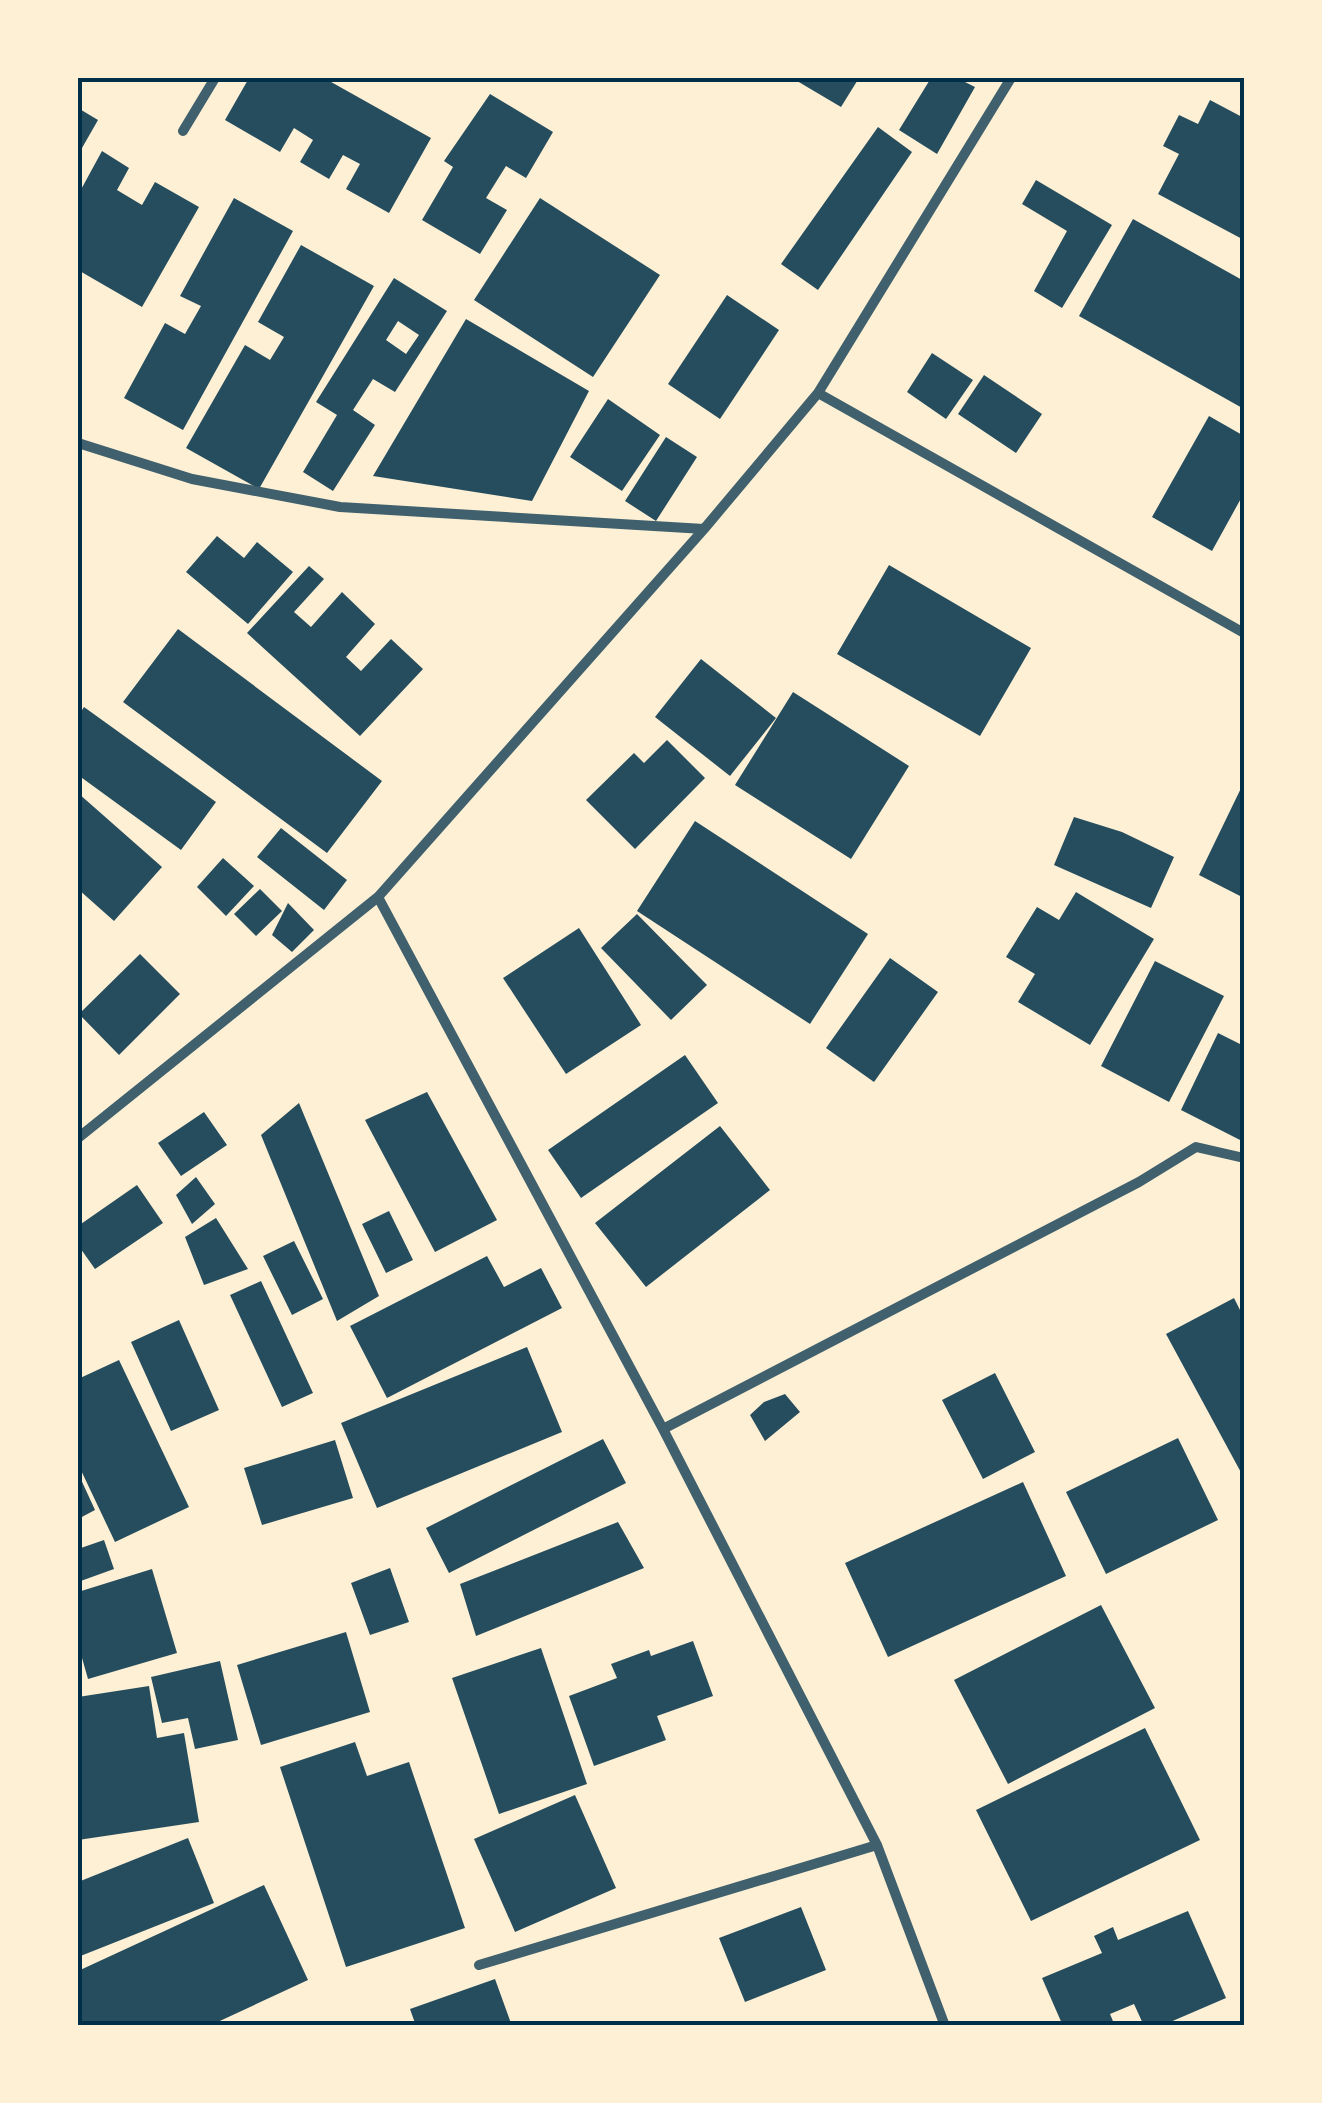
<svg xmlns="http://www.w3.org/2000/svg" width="1322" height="2103" font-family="'Public Sans',sans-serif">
	<rect width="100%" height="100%" fill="#fdf0d5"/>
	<path fill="#264d5e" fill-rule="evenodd" d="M 249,78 L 324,78 L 431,138 L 389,213 L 346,189 L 360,164 L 343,155 L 329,179 L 300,162 L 313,140 L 294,128 L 280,152 L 225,120 Z
		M 792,78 L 859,78 L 841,107 Z
		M 931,78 L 957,78 L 975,87 L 937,154 L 899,130 Z
		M 490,94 L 553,132 L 526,178 L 506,166 L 486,198 L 507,210 L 480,254 L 422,220 L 453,167 L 444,161 Z
		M 1210,100 L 1244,118 L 1244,240 L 1158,194 L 1179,154 L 1163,146 L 1179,115 L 1198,124 Z
		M 78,108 L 98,120 L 78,155 Z
		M 878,127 L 912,152 L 818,290 L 781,264 Z
		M 102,151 L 129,168 L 117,190 L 142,205 L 155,182 L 199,207 L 142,307 L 78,270 L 78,195 Z
		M 1036,180 L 1112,225 L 1062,308 L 1034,291 L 1067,231 L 1022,204 Z
		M 234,198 L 293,231 L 183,430 L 124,398 L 165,323 L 185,334 L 201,306 L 180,296 Z
		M 540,198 L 660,275 L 593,377 L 474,300 Z
		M 1133,219 L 1244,281 L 1244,409 L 1079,316 Z
		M 301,245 L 374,286 L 259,489 L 186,448 L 245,345 L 270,360 L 284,337 L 258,322 Z
		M 394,278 L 447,311 L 395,392 L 373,379 L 353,410 L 375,425 L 333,491 L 303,472 L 337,415 L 316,402 ZM 398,321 L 419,335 L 406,354 L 386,340 Z
		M 727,295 L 779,330 L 720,419 L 668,384 Z
		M 466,319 L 589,391 L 532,501 L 373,476 Z
		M 932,353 L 973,380 L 946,419 L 907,392 Z
		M 984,375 L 1042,414 L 1016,453 L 958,414 Z
		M 608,399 L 660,435 L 622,491 L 570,457 Z
		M 1209,416 L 1244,436 L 1244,493 L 1212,551 L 1152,517 Z
		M 666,437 L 697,457 L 656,521 L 625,501 Z
		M 217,536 L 244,558 L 257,542 L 293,572 L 248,624 L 186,572 Z
		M 889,565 L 1031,648 L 980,736 L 837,654 Z
		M 309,566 L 324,579 L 294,612 L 311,627 L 342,592 L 375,624 L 346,657 L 361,671 L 391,639 L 423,669 L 360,736 L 247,633 Z
		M 178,629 L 382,781 L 327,853 L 123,702 Z
		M 701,659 L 776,718 L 730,776 L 655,717 Z
		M 793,692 L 909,766 L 851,859 L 735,785 Z
		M 84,707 L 216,802 L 181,850 L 78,775 L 78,716 Z
		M 667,740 L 705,778 L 635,849 L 586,800 L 634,753 L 644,763 Z
		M 1244,782 L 1244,898 L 1199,875 Z
		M 78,793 L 162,867 L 114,921 L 78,889 Z
		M 1074,817 L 1122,832 L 1174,857 L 1151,908 L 1054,865 Z
		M 695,821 L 868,934 L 810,1024 L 637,911 Z
		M 281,828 L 347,880 L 324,910 L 257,857 Z
		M 223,858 L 254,886 L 226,916 L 197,887 Z
		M 260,889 L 282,911 L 256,936 L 234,914 Z
		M 1076,892 L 1154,939 L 1090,1045 L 1018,1002 L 1035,974 L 1006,957 L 1037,907 L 1059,920 Z
		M 288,903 L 314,930 L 292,952 L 272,935 Z
		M 637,914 L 707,985 L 671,1020 L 601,948 Z
		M 579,928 L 641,1025 L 566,1074 L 503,978 Z
		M 140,954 L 180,994 L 119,1055 L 79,1014 Z
		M 890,958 L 938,992 L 874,1082 L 826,1048 Z
		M 1155,961 L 1224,996 L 1169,1102 L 1101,1066 Z
		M 1218,1033 L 1244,1046 L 1244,1142 L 1181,1110 Z
		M 685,1055 L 718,1103 L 581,1198 L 548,1150 Z
		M 427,1092 L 497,1220 L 435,1252 L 365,1120 Z
		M 299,1103 L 379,1296 L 337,1321 L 261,1135 Z
		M 204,1112 L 227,1145 L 181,1176 L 158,1143 Z
		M 720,1126 L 770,1190 L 646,1287 L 595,1223 Z
		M 196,1177 L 215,1204 L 192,1224 L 176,1195 Z
		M 137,1185 L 163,1223 L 95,1269 L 78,1245 L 78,1226 Z
		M 389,1211 L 413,1260 L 386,1273 L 362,1224 Z
		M 216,1218 L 248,1269 L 204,1285 L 185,1237 Z
		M 294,1241 L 323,1299 L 292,1315 L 263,1256 Z
		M 487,1256 L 504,1287 L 541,1268 L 562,1308 L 387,1398 L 350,1326 Z
		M 261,1281 L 313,1393 L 282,1407 L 230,1295 Z
		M 1234,1298 L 1244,1318 L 1244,1478 L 1166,1334 Z
		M 179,1320 L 219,1410 L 171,1431 L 131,1342 Z
		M 527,1347 L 562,1432 L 377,1508 L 341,1423 Z
		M 119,1360 L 189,1507 L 115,1542 L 78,1464 L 78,1379 Z
		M 995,1373 L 1035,1452 L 983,1479 L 942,1400 Z
		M 785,1394 L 800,1412 L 765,1441 L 750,1415 L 764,1402 Z
		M 1178,1438 L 1218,1520 L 1106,1574 L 1066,1492 Z
		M 603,1439 L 626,1483 L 449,1573 L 426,1528 Z
		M 335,1440 L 353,1498 L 262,1525 L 244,1468 Z
		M 78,1473 L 95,1510 L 78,1519 Z
		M 1023,1482 L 1066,1576 L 888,1657 L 845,1563 Z
		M 618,1522 L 644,1568 L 476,1636 L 460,1584 Z
		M 104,1540 L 114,1569 L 78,1582 L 78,1549 Z
		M 390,1568 L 409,1622 L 370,1635 L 351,1583 Z
		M 152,1569 L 177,1653 L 88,1679 L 78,1644 L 78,1592 Z
		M 1101,1605 L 1155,1708 L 1008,1784 L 954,1680 Z
		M 346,1632 L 370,1712 L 261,1745 L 237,1665 Z
		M 693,1641 L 713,1696 L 657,1716 L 666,1740 L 594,1766 L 569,1696 L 617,1678 L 611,1664 L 649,1650 L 651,1656 Z
		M 541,1648 L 587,1784 L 499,1814 L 452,1678 Z
		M 220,1661 L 238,1740 L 195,1749 L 188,1718 L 162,1723 L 151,1677 Z
		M 149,1686 L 157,1738 L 184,1733 L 199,1822 L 78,1840 L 78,1697 Z
		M 1145,1728 L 1200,1840 L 1031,1921 L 976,1810 Z
		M 355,1742 L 367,1776 L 409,1762 L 465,1928 L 346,1967 L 280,1767 Z
		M 575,1795 L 616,1888 L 515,1932 L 474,1839 Z
		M 188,1838 L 214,1903 L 78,1957 L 78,1882 Z
		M 264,1885 L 308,1980 L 209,2026 L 78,2026 L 78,1971 Z
		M 801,1907 L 826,1970 L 745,2002 L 719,1938 Z
		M 1188,1911 L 1226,1998 L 1161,2026 L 1144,2026 L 1134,2004 L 1110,2014 L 1115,2026 L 1063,2026 L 1042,1978 L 1102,1953 L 1094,1936 L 1113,1927 L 1118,1940 Z
		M 495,1979 L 512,2026 L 416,2026 L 410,2009 Z"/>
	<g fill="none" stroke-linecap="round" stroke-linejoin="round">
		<path stroke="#3f606c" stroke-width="10" d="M 183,131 L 215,78
			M 818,393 L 1244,633
			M 78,443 L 192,479 L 340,507 L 704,529
			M 378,897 L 663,1429 L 877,1845 L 945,2026
			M 78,1138 L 378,897 L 704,529 L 818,393 L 1011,78
			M 663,1429 L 1139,1182 L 1196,1147 L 1244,1158
			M 479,1965 L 877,1845"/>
	</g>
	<rect width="1322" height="2103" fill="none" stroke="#fdf0d5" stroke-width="160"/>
	<rect x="80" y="80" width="1162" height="1943" fill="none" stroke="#003049" stroke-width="4"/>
</svg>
